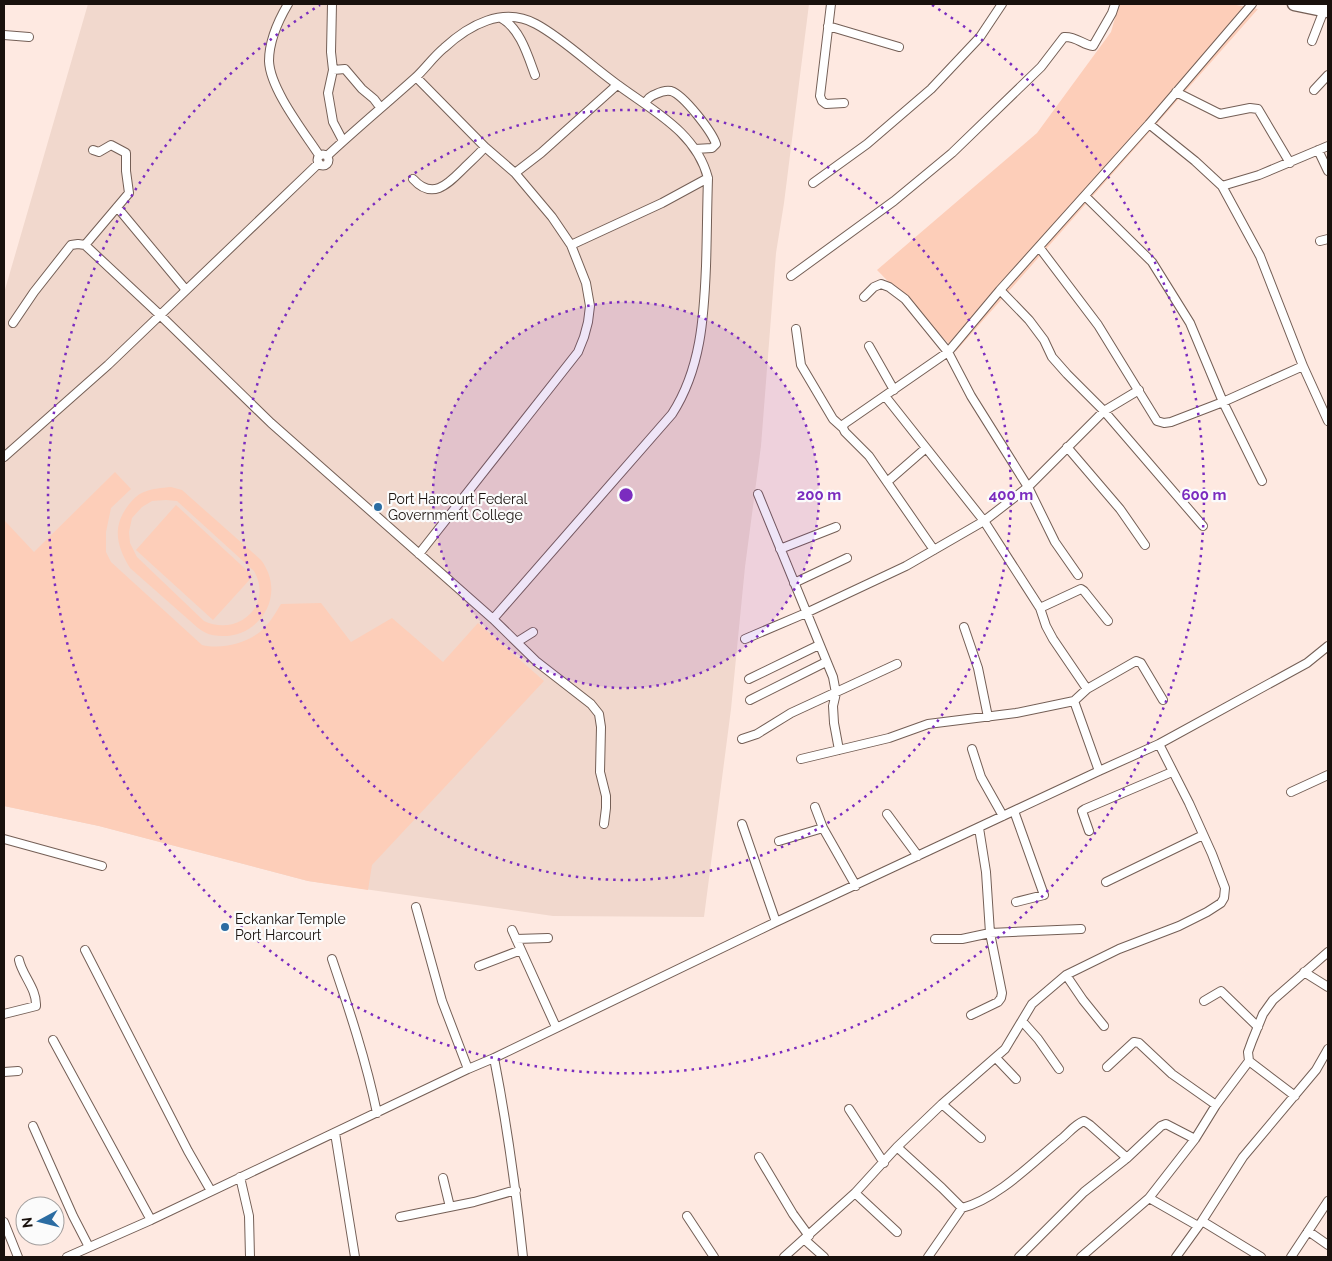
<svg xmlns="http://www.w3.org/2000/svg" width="1332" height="1261" font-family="Raleway,sans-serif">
	<rect width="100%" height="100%" fill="#fee9e1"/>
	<path fill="#f1d8cd" d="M 88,4 L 809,4 L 784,203 L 776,253 L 761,446 L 745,567 L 731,709 L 704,917 L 553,916 L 308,881 L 99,826 L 4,806 L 4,293 Z"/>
	<path fill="#fdceb9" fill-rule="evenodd" d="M 1119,4 L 1231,4 L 1258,9 L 956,351 L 877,270 L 1037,133 L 1111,32 Z
		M 115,472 L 131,489 L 111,508 L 106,532 L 106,552 L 111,562 L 202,645 C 222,650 251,643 265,627 C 271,621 276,612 281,604 L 321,603 L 351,642 L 392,618 L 443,662 L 478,623 L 544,681 L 372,865 L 368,890 L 308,881 L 99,826 L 4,806 L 4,520 L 34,552 Z
		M 171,487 L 182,490 L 261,560 C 289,597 256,644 212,635 C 207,634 202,631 198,628 L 130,568 C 117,547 112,528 127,507 C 131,501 138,494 144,492 C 153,488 162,488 171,487 ZM 166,500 L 177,501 L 254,571 C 274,606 237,637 204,621 L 137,557 L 130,543 L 129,532 L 132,518 L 142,507 L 152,501 Z
		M 176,505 L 253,576 L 213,620 L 136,550 Z"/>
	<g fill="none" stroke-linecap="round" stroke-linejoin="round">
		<defs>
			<path id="minor" d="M 288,4 C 278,21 269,41 269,61 C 270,89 304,132 319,155
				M 332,4 L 331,52 L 333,70 L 328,93 L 333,122 L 343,141
				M 831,4 L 820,96 L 822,101 L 826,104 L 844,103
				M 501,18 C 520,28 528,56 535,75
				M 828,26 L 899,47
				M 4,35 L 29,37
				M 1312,41 L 1324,10
				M 333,70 L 345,69 L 362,89 L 374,99 L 380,107
				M 416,77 L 485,147 L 515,173 L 552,217 L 571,245 L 586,283 L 590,306 L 588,322 L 584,337 L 578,352 L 419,554
				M 1314,90 L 1328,75
				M 1176,92 L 1220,114 L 1250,108 L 1258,109 L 1290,163
				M 645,104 C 647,99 650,96 656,94 C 660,92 666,90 671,91 C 684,95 712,132 716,144 L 712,148 L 695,149
				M 1149,124 L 1195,161 L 1222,186 L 1260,256 L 1303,366 L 1328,421
				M 1318,150 L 1328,171
				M317.5 160a5.5 5.5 0 1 1 11 0a5.5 5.5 0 1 1-11 0Z
				M 327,156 C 356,129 386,104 415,78 C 425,69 433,57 444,48 C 469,25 503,6 536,24 C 564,39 591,66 618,85 C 653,111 696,132 708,178 C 707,207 707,237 706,266 C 704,317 701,369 672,414 L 493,619
				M 515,173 L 541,153 L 617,85
				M 413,179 C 432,200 447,185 462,170 C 470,162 478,155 485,147
				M 813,183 L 867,144 L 931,89 L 980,37 L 1002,4
				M 1222,186 L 1259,175 L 1328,146
				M 1085,196 L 1152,262 L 1190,323 L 1223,402 L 1262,481
				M 117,207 L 186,290
				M 1320,241 L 1328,239
				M 85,245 L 129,193 L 126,171 L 126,153 L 111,145 L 99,152 L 93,150
				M 571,245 L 662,203 L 708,178
				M 1039,247 L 1098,325 L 1157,421 L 1164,423 L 1171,422 L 1223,402 L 1303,366
				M 791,276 L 894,201 L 952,153 L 1041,67 L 1064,37 C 1076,36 1083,45 1093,46 L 1112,13 L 1115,4
				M 1000,290 L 1029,320 L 1044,340 L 1052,357 L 1067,374 L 1104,411 L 1203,526
				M 864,297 L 874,287 L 881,284 L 889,287 L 905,299 L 948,352 L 971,396 L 1028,487 L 1055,542 L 1078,575
				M 13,323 L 34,292 L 71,245 L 78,244 L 85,245 L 160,315 L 271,423 L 493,619 L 537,662 L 591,704 L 599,714 L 601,727 L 600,772 L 606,796 L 606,808 L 604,824
				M 796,329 L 801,365 L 833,419 L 843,428
				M 869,346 L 894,390
				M 885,396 L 984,521 L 1040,608 L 1046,626 L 1053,639 L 1087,689
				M 1067,447 L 1120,509 L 1145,545
				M 4,457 L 108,365 L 319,163
				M 887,482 L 926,448
				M 758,494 L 833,677 L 836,693 L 833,706 L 834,723 L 839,750
				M 780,549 L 836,527
				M 934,550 L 869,456 L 845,432 L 843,428 L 844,424 L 948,352 L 1000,290 L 1149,124 L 1252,4
				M 794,583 L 847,558
				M 1040,608 L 1081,589 L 1084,591 L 1108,621
				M 964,627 L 978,668 L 988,717
				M 745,639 L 806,613 L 906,566 L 984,521 L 1028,487 L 1104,411 L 1139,390
				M 517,642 L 533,632
				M 749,679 L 819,645
				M 750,700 L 826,662
				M 1074,701 L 1099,771
				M 742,739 L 757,734 L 791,713 L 897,664
				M 972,749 L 981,777 L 1003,816
				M 801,759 L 889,738 L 928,724 L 1016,713 L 1074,701 L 1087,689 L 1136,661 L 1141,663 L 1163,700
				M 1291,792 L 1328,775
				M 815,807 L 823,828 L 856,886
				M 1014,811 L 1044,895 L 1016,902
				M 887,814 L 918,856
				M 742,824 L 776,922
				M 1089,831 L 1082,811 L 1085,809 L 1172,772
				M 4,839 L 102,866
				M 779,841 L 823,828
				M 1106,882 L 1203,835
				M 416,907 L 442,1001 L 468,1069
				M 512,930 L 556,1027
				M 516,939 L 548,938
				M 935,939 L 962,939 L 990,933 L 1081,929
				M 85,950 L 188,1151 L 211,1191
				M 332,959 C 349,1009 366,1060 377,1113
				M 479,966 L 521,950
				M 1304,972 L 1328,987
				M 1066,975 L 1083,1000 L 1104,1026
				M 1204,1001 L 1221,991 L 1258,1027
				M 4,1014 L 36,1006 C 37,989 22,975 19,960
				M 971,1015 L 998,1002 L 1001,998 L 1002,993 L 990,933 L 986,872 L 979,828
				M 1022,1021 L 1038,1039 L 1059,1069
				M 53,1040 L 151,1220
				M 494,1058 C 507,1124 516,1190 523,1257
				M 996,1058 L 1016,1079
				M 1249,1061 L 1295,1096
				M 1107,1067 L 1134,1042 L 1139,1043 L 1172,1074 L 1216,1105
				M 4,1072 L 18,1071
				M 942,1104 L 981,1138
				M 849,1109 L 884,1163
				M 33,1126 L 73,1216 L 89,1247
				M 335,1133 L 355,1257
				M 897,1147 L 942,1188 L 962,1208
				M 759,1157 L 793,1214 L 809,1236
				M 240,1177 L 249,1216 L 250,1257
				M 443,1178 L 450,1207
				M 855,1193 L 897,1232
				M 1149,1198 L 1198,1226
				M 687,1216 L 714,1257
				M 400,1217 L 474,1202 L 516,1190
				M 1202,1221 L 1261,1257
				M 4,1222 L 18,1257
				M 1308,1231 L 1328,1245
				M 805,1240 L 824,1257
				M 67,1257 L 151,1220 L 468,1069 L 494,1058 L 776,922 L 1099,771 L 1159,744 L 1307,663 L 1328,646
				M 784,1257 L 855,1193 L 897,1147 L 942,1104 L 1005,1049 L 1032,1004 L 1066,975 L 1119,949 L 1179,926 L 1207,912 L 1221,903 L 1224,898 L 1225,888 L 1212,854 L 1189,803 L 1159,744
				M 928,1257 L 962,1208 C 997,1199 1031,1164 1060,1140 C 1068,1134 1074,1125 1084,1121 L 1090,1125 L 1127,1158
				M 1019,1257 L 1084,1192 L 1127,1158 L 1161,1126 L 1166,1124 L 1195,1139
				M 1081,1257 L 1149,1198 L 1195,1139 L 1216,1105 L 1249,1061 L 1248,1052 L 1252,1041 L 1263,1014 L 1273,1000 L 1328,952
				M 1176,1257 L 1202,1221 L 1243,1157 L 1316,1070 L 1328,1049
				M 1291,1257 L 1328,1201"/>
			<path id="primary" d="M 1294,4 L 1328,11"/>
		</defs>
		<use href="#minor" stroke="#745f56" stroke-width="10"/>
		<use href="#primary" stroke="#745f56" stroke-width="15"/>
		<use href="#minor" stroke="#fff" stroke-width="8"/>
		<use href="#primary" stroke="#fff" stroke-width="12"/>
	</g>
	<circle cx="626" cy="495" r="193" fill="#7b2cbf" fill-opacity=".12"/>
	<g fill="none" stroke="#7b2cbf" stroke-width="2.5" stroke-dasharray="2.5 5">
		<circle cx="626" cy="495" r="193"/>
		<circle cx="626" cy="495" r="385"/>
		<path d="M932 5A578 578 0 1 1 320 5"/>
	</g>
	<g fill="#2b6ca2" stroke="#fbfbfb" stroke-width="2">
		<circle cx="378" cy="507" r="5"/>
		<circle cx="225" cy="927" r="5"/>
	</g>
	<g text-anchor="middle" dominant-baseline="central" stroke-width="4.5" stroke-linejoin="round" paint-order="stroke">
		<g font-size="14" fill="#19110d" stroke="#fbfbfb" text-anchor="start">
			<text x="388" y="499">Port Harcourt Federal<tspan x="388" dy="16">Government College</tspan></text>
			<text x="235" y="919">Eckankar Temple<tspan x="235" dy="16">Port Harcourt</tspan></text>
		</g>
	</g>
	<circle cx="626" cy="495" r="8" fill="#7b2cbf" stroke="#fbfbfb" stroke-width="2.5"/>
	<g font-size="15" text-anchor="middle" font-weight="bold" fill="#7b2cbf" stroke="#fbfbfb" stroke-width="4.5" stroke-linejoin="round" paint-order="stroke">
		<text x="819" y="500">200 m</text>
		<text x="1011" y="500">400 m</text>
		<text x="1204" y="500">600 m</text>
	</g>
	<rect width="1332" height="1261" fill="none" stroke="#19110d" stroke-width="10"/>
	<g transform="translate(40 1221) rotate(263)"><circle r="24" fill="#fbfbfb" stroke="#a19d9c"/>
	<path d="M0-4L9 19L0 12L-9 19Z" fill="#2b6ca2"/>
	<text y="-8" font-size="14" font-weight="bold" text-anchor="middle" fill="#19110d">N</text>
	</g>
</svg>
